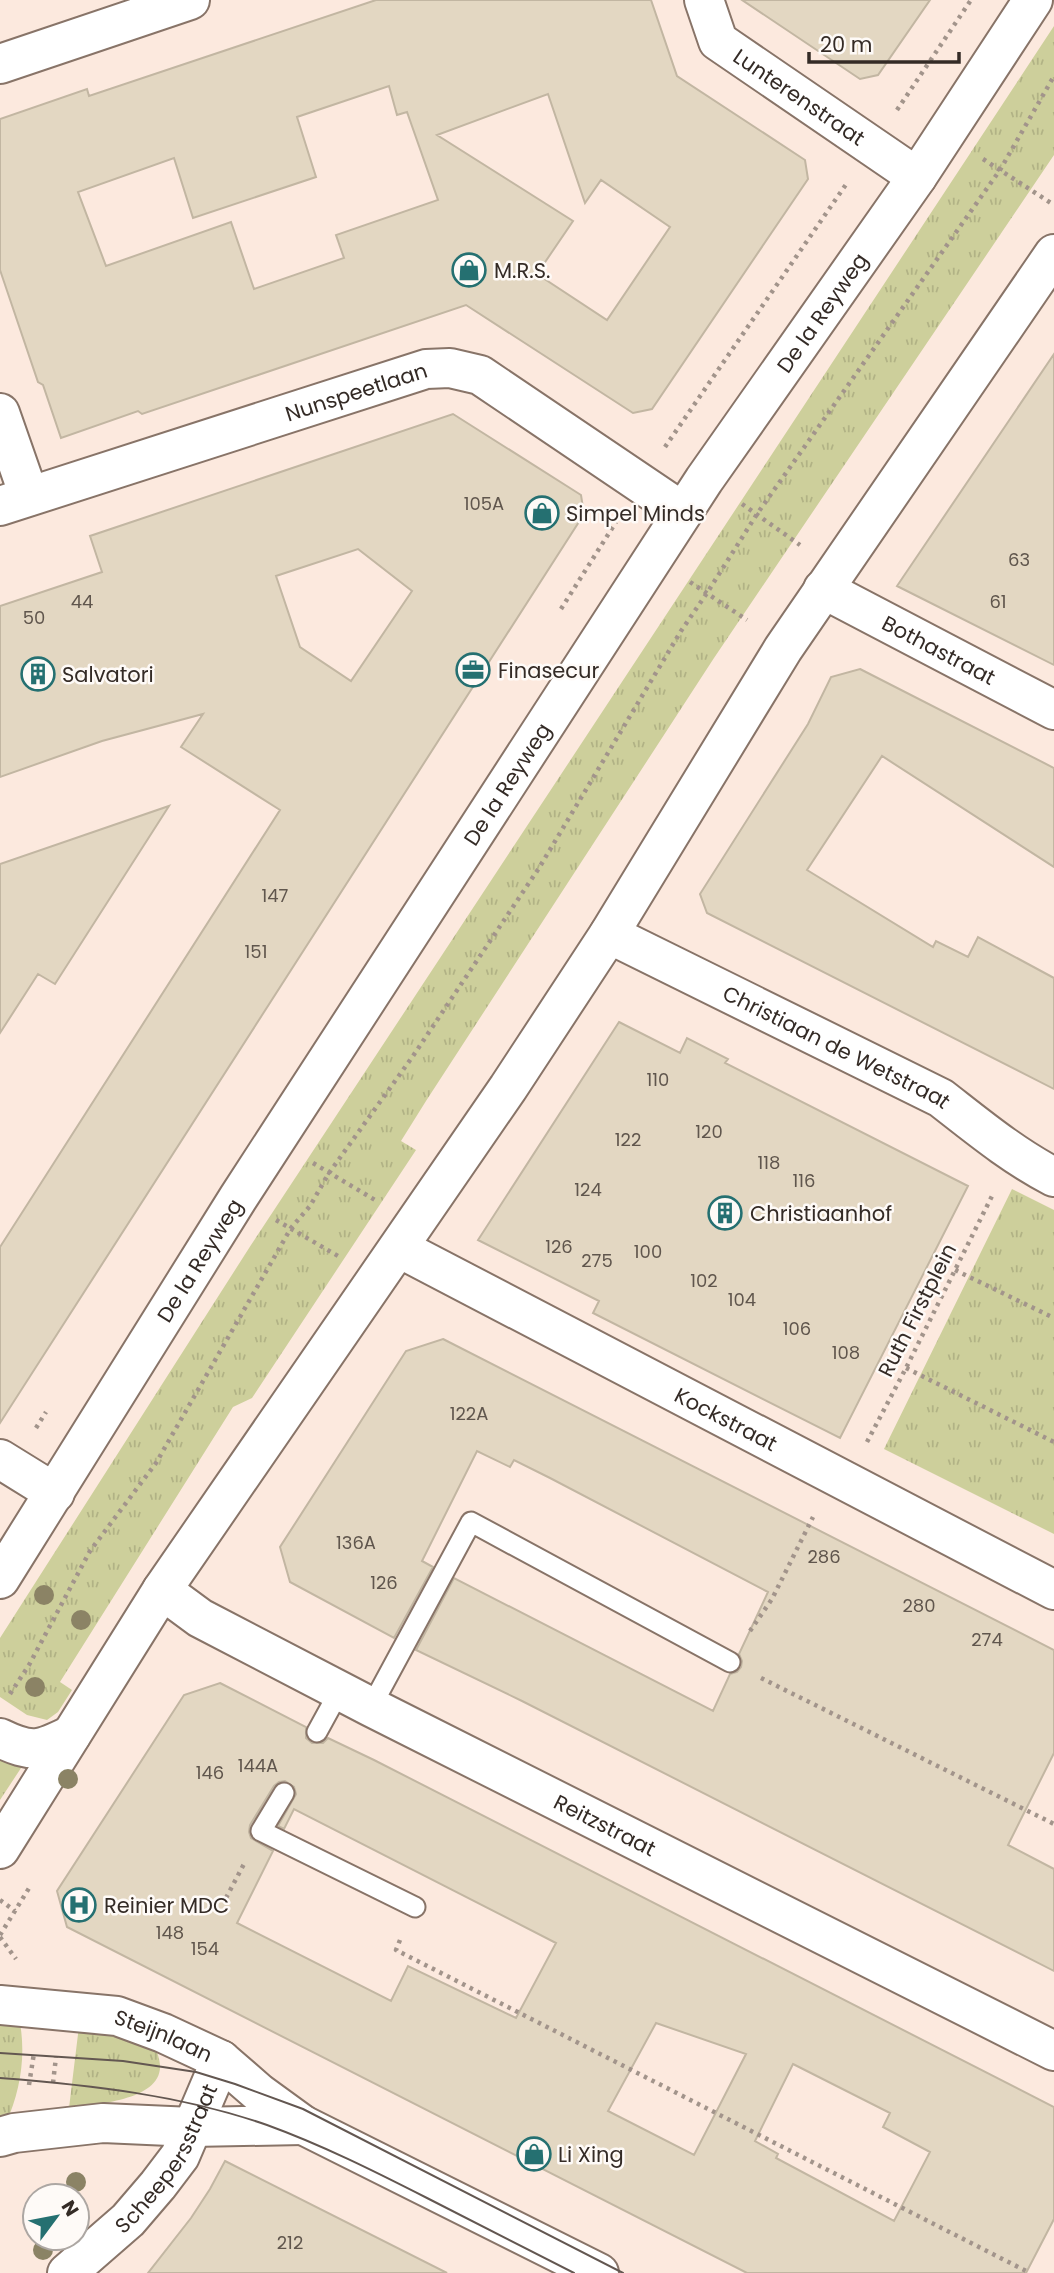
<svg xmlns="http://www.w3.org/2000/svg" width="1054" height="2273" font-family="Poppins,sans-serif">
	<defs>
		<pattern id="grass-tufts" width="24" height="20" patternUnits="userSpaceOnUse" patternTransform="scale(1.75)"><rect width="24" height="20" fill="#cdcf9b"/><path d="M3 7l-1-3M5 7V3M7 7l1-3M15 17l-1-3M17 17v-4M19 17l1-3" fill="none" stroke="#b1b285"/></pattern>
	</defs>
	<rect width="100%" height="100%" fill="#fce9de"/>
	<path fill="url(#grass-tufts)" d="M 1054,26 L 1054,155 L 714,658 L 426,1101 L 401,1141 L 416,1150 L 252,1398 L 233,1407 L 60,1682 L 72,1690 L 58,1712 L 47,1720 L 27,1715 L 0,1697 L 0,1638 L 251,1245 Z
		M 1012,1189 L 1054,1210 L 1054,1534 L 884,1449 Z
		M 0,1754 L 23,1765 L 0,1800 Z
		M 20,2023 C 26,2057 20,2092 6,2123 L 0,2122 L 0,2024 Z
		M 79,2026 C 92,2029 140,2035 148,2041 C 156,2047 159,2055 160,2065 C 162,2101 95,2104 69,2108 Z"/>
	<path fill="#e3d7c2" stroke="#c2b6a2" stroke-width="2" fill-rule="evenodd" d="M 376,0 L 651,0 L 677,76 L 805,160 L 808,179 L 652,409 L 633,413 L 466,305 L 142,414 L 138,411 L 61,438 L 43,385 L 38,382 L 0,270 L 0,119 L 87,89 L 89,96 ZM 389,86 L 397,115 L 407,112 L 438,200 L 336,235 L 344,258 L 254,289 L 231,222 L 106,266 L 78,192 L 174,158 L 193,218 L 316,177 L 297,117 ZM 548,94 L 585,203 L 601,180 L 670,227 L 607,320 L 537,274 L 573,221 L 437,135 Z
		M 742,0 L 930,0 L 878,75 L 860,79 Z
		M 1054,354 L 1054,665 L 897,586 Z
		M 453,414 L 581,495 L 584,514 L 0,1423 L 0,1247 L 280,810 L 181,747 L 203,714 L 102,741 L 0,777 L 0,606 L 102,572 L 90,536 ZM 358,549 L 412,591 L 351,681 L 300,647 L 276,576 Z
		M 860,669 L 1054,768 L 1054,867 L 882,756 L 807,870 L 933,947 L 936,941 L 968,957 L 978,937 L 1054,978 L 1054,1089 L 707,913 L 700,894 L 808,724 L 831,677 Z
		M 169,806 L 55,984 L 38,974 L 0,1033 L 0,864 Z
		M 619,1022 L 680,1053 L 687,1038 L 728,1059 L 725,1063 L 968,1186 L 840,1438 L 593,1313 L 599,1301 L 478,1240 Z
		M 443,1339 L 1054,1650 L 1054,1753 L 1008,1845 L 1054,1869 L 1054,1971 L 522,1701 L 416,1650 L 454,1578 L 713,1711 L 730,1674 L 737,1672 L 741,1667 L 742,1661 L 739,1654 L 768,1592 L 550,1478 L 514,1460 L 510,1467 L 477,1451 L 422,1561 L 433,1567 L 394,1638 L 290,1582 L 280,1547 L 406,1351 Z
		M 220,1683 L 306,1727 L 306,1738 L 312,1743 L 323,1743 L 328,1738 L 374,1760 L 1054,2107 L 1054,2219 L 1026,2273 L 747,2273 L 67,1927 L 57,1891 L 184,1695 ZM 285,1781 L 294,1787 L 296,1794 L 278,1826 L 284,1829 L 294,1809 L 556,1943 L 516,2018 L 408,1966 L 391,2001 L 237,1923 L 273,1851 L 251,1838 L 249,1832 L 250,1825 L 274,1786 L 279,1782 ZM 656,2023 L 746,2054 L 694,2155 L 608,2111 ZM 793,2064 L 890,2113 L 883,2127 L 930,2152 L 894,2221 L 776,2158 L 778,2154 L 755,2141 Z
		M 225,2161 L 447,2273 L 148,2273 L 191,2218 L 210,2189 Z"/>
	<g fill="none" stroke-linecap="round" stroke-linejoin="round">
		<defs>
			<path id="service" d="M 371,1707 L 471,1522 L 730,1662
				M 317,1732 L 340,1690
				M 284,1793 L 261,1831 L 415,1907"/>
			<g id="minor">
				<path id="s1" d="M 704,0 L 718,41 L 917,177"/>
				<path d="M 0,64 L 190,0"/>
				<path d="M 0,413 L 29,496"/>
				<path id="s2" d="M 0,506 L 426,369 L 450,368 L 480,375 L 683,512"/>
				<path id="s3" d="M 823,589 L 1054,710"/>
				<path id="s4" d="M 609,934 L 941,1098 C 977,1126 1013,1156 1054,1177"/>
				<path id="s5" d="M 399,1248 L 1054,1590"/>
				<path d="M 0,1459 L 55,1493"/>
				<path id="s6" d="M 162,1590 L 200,1618 L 371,1707 L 1054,2051"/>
				<path d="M 0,1738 C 33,1754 40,1750 71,1735"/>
				<path id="s7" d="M 0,2005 L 117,2016 L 163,2033 L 221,2060 L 259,2093 L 303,2125 L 599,2273"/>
				<path d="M 0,2137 L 14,2133 L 103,2123 L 192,2127 L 303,2125"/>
				<path id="s8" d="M 67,2273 L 128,2220 L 158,2185 L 180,2156 L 221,2060"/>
			</g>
			<g id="tertiary">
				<path id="s9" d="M 0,1579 L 238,1198 L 704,480 L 917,177 L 1033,0"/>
				<path d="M 0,1849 L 162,1590 L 508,1088 L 609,934 L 783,649 L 1054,254"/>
			</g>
		</defs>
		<use href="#service" stroke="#887468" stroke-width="23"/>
		<use href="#minor" stroke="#887468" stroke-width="42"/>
		<use href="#tertiary" stroke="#887468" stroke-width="42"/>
		<path stroke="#a2948b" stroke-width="4.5" stroke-dasharray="3.5 5" stroke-linecap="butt" d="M 897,110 L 971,0
			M 983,159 L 1054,205
			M 665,447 L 847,183
			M 742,504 L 800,545
			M 690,582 L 747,620
			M 561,609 L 616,522
			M 313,1163 L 375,1200
			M 276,1220 L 338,1256
			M 955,1270 L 1054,1318
			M 906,1368 L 1054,1442
			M 36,1428 L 46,1412
			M 867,1442 L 906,1368 L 993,1194
			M 750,1631 L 772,1599 L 813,1517
			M 761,1678 L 1054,1824
			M 10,1694 L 29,1665 L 90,1551 L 156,1463 L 291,1228 L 310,1206 L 329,1173 L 413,1056 L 539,868 L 681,631 L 707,593 L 757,514 L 1000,170 L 1054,76
			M 226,1898 L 245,1862
			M 0,1900 L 15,1911
			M 0,1935 L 31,1885
			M 0,1937 L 16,1959
			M 400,1940 L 396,1950 L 1030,2273
			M 53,2083 L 56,2057
			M 29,2085 L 34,2053"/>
		<use href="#service" stroke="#fff" stroke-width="19"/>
		<use href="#minor" stroke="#fff" stroke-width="38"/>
		<use href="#tertiary" stroke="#fff" stroke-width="38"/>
		<path stroke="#635751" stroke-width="2" d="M 0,2053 L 123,2061 L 196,2072 L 235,2084 L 303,2109 L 623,2273
			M 0,2078 C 90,2085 181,2095 267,2125 C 322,2145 374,2171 427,2198 C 476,2223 525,2248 574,2273"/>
	</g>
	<g fill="#8b8365">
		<circle cx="44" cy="1595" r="10"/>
		<circle cx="81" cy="1620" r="10"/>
		<circle cx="35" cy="1687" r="10"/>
		<circle cx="68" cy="1779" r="10"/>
		<circle cx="76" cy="2182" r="10"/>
		<circle cx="43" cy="2250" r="10"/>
	</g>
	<defs>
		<symbol id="shop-ring" viewBox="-11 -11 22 22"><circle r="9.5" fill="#fefaf7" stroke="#257071" stroke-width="1.5"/><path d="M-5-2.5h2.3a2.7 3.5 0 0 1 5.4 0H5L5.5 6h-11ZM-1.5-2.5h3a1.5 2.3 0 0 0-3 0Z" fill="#257071"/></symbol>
		<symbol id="office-ring" viewBox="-11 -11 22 22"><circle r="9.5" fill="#fefaf7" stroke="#257071" stroke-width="1.5"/><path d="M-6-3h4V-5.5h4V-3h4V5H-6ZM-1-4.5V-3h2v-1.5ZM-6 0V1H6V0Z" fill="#257071"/></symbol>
		<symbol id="building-ring" viewBox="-11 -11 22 22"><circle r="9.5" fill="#fefaf7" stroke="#257071" stroke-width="1.5"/><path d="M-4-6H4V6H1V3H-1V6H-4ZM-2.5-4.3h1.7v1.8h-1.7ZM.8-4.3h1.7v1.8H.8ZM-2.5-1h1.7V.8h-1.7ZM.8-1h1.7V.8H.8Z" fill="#257071"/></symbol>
		<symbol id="hospital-ring" viewBox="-11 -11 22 22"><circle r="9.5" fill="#fefaf7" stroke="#257071" stroke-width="1.5"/><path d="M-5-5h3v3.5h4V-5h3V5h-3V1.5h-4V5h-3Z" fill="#257071"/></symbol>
	</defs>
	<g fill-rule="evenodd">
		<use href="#shop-ring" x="450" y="251" width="38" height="38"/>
		<use href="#shop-ring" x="523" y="494" width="38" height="38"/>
		<use href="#office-ring" x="454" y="651" width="38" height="38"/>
		<use href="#building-ring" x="19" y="655" width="38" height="38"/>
		<use href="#building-ring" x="706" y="1194" width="38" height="38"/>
		<use href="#hospital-ring" x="60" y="1886" width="38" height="38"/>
		<use href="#shop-ring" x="515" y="2135" width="38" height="38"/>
	</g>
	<g text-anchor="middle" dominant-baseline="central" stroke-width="5" stroke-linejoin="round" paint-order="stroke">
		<g font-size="18" fill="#60564d">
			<text x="484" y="503">105A</text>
			<text x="1019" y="559">63</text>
			<text x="82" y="601">44</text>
			<text x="998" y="601">61</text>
			<text x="34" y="617">50</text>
			<text x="275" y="895">147</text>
			<text x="256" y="951">151</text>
			<text x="658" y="1079">110</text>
			<text x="709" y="1131">120</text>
			<text x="628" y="1139">122</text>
			<text x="769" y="1162">118</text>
			<text x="804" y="1180">116</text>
			<text x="588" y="1189">124</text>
			<text x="559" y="1246">126</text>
			<text x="648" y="1251">100</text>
			<text x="597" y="1260">275</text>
			<text x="704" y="1280">102</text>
			<text x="742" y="1299">104</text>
			<text x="797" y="1328">106</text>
			<text x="846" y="1352">108</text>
			<text x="469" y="1413">122A</text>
			<text x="356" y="1542">136A</text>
			<text x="824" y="1556">286</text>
			<text x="384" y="1582">126</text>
			<text x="919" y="1605">280</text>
			<text x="987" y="1639">274</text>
			<text x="258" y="1765">144A</text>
			<text x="210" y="1772">146</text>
			<text x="170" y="1932">148</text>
			<text x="205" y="1948">154</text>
			<text x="290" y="2242">212</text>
		</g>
		<g font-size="21" fill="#342b26" stroke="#fefaf7">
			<text stroke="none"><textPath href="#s1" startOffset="142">Lunterenstraat</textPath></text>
			<text stroke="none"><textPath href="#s9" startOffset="1510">De la Reyweg</textPath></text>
			<text stroke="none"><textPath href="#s2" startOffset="374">Nunspeetlaan</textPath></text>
			<text stroke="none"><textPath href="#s3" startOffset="131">Bothastraat</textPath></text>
			<text stroke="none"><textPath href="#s9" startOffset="943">De la Reyweg</textPath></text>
			<text stroke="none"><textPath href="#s4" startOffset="254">Christiaan de Wetstraat</textPath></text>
			<text stroke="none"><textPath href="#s9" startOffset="376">De la Reyweg</textPath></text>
			<text transform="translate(917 1310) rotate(-63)">Ruth Firstplein</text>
			<text stroke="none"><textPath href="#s5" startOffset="369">Kockstraat</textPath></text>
			<text stroke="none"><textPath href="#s6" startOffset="502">Reitzstraat</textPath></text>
			<text stroke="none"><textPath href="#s7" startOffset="168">Steijnlaan</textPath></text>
			<text stroke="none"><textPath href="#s8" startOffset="154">Scheepersstraat</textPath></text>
		</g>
		<g font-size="21" fill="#342b26" stroke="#fefaf7" text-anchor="start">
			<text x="494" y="270">M.R.S.</text>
			<text x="566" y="513">Simpel Minds</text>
			<text x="498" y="670">Finasecur</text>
			<text x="62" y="674">Salvatori</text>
			<text x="750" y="1213">Christiaanhof</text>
			<text x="104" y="1905">Reinier MDC</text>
			<text x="558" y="2154">Li Xing</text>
		</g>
	</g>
	<g transform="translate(56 2217) rotate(58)"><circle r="33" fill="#fefaf7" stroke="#ada7a3" stroke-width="2"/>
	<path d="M0-5L12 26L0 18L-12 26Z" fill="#257071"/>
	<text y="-10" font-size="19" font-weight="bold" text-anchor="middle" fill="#342b26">N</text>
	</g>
	<path d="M809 52v10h150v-10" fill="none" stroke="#342b26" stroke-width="3.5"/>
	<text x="820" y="52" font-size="21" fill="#342b26" stroke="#fefaf7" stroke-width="5" paint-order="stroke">20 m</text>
</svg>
